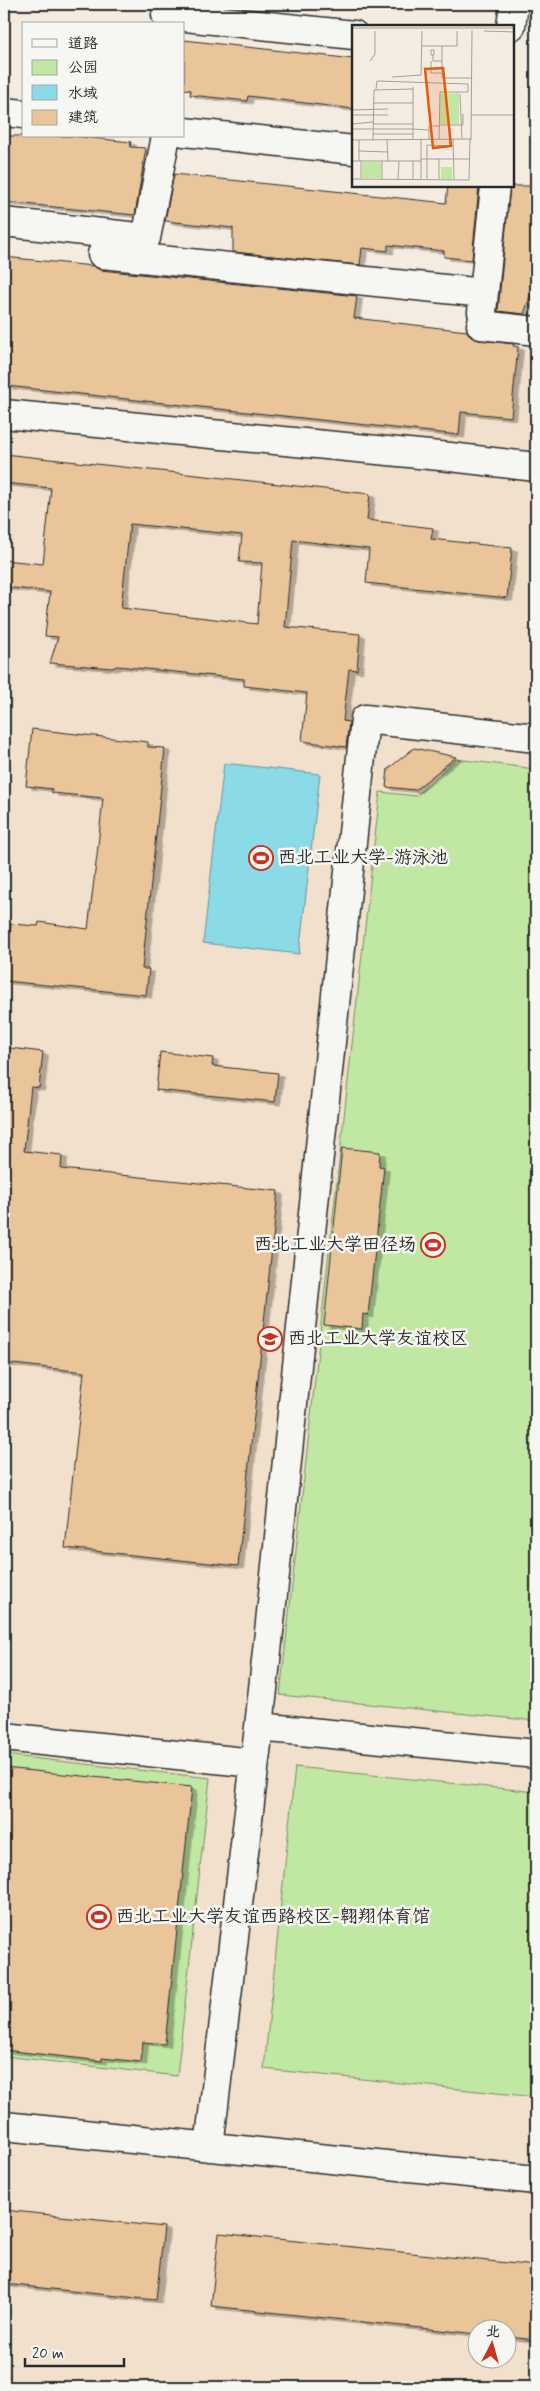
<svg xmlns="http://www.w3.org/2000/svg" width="540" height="2391" font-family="Mynerve,'LXGW WenKai TC',sans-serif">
	<defs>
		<filter id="shadow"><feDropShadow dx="5.5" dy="3" stdDeviation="0" flood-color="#0004"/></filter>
	</defs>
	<rect width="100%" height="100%" fill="#f4ece0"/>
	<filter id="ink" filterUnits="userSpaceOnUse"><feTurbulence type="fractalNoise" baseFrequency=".02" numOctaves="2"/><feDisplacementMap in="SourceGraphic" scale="10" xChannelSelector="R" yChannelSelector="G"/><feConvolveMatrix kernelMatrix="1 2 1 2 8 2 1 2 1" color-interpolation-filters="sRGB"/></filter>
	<g filter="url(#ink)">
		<path fill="#f1e0cb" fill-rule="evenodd" d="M 4,296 L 536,349 L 536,2387 L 4,2387 ZM 478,2328 L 508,2328 L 508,2358 L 478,2358 Z"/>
		<path fill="#c1e8a3" stroke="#768a67" d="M 456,759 L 536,769 L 536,1721 L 280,1695 L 380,792 L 416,796 Z
			M 4,1755 L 210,1778 L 177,2076 L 4,2056 Z
			M 295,1767 L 536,1792 L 536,2097 L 264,2069 Z"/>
		<path fill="#8bdae8" stroke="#65949c" d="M 224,763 L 320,774 L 299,954 L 203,943 Z"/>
		<path fill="#eac59a" stroke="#2b2b2b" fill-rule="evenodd" filter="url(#shadow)" d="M 184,40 L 354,59 L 354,109 L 248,96 L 247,101 L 190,95 L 191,90 L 184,89 Z
			M 4,136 L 72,136 L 131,142 L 130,147 L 146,148 L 135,215 L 4,202 Z
			M 174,174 L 446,203 L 448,186 L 479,186 L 472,260 L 444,257 L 444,251 L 388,245 L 388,251 L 362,248 L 360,265 L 233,252 L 233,228 L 165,221 Z
			M 510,186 L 536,186 L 536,246 L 533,277 L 536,279 L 524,314 L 498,311 Z
			M 4,257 L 93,266 L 100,270 L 357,296 L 354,318 L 467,331 L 471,337 L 479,340 L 514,344 L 513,346 L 518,347 L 511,417 L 461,412 L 459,435 L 7,386 L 7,381 L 4,380 Z
			M 4,454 L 370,494 L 367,520 L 433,528 L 431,539 L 512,548 L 507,598 L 366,583 L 369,549 L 293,540 L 285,627 L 360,634 L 357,670 L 349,669 L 343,721 L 349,722 L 346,747 L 302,741 L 307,693 L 244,686 L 244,679 L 117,666 L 112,668 L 50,663 L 58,637 L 45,636 L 50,592 L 4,587 L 4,560 L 43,564 L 51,488 L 4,483 ZM 130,524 L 242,535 L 239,562 L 262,563 L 257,624 L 121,608 Z
			M 32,729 L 148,742 L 148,747 L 165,748 L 142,969 L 149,969 L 146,995 L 5,981 L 11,924 L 38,926 L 39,922 L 88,929 L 97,855 L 103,798 L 52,793 L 52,789 L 26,786 Z
			M 414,748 L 456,757 L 415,790 L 386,787 L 388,769 Z
			M 10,1048 L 43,1052 L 39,1088 L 31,1087 L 24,1151 L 62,1155 L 61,1169 L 278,1191 L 238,1566 L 65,1548 L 84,1372 L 4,1363 L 4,1057 L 9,1057 Z
			M 160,1052 L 213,1058 L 212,1066 L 278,1073 L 275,1102 L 156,1090 Z
			M 342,1148 L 380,1152 L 379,1166 L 384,1167 L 368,1315 L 363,1314 L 362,1329 L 324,1325 Z
			M 4,1768 L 192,1787 L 165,2044 L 143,2042 L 141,2062 L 102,2058 L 102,2061 L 4,2050 Z
			M 4,2210 L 164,2227 L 156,2300 L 4,2284 Z
			M 219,2233 L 536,2266 L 536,2340 L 508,2337 L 508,2328 L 478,2328 L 478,2334 L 211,2306 Z"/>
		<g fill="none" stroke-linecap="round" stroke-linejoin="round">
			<defs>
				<path id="minor" d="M 166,15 L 354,35
					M 511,26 L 514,4
					M 4,112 L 24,114
					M 184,132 L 354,150
					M 4,222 L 146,238 L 166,136
					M 102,254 L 484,293
					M 482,312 L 495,186
					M 4,414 L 450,457 L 536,467
					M 259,1727 L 536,1754
					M 4,1737 L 254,1763
					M 4,2126 L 536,2180
					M 209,2147 L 259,1727 L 365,719 L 536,738"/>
				<path id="major" d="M 481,325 L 536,331"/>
			</defs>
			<use href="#minor" stroke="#2b2b2b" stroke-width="31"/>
			<use href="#major" stroke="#2b2b2b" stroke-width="31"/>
			<use href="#minor" stroke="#f6f6f2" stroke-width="28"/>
			<use href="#major" stroke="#f6f6f2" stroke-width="28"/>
		</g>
	</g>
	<defs>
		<symbol id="stadium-ring" viewBox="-11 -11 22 22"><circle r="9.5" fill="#f6f6f2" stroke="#c8321e" stroke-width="1.5"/><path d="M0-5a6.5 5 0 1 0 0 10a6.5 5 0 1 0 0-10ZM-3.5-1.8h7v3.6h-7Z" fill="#c8321e"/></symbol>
		<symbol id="university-ring" viewBox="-11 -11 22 22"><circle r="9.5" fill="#f6f6f2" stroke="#c8321e" stroke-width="1.5"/><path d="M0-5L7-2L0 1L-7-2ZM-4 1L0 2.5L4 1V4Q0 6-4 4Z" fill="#c8321e"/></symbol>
	</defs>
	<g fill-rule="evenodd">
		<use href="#stadium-ring" x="247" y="844" width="28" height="28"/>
		<use href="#stadium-ring" x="419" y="1231" width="28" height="28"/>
		<use href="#university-ring" x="256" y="1325" width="28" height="28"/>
		<use href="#stadium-ring" x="85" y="1903" width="28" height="28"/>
	</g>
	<g text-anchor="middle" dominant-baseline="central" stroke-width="5" stroke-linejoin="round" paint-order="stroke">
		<g font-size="18" fill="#2b2b2b" stroke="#f6f6f2" text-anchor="start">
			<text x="278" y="858">西北工业大学-游泳池</text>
			<text x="416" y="1245" text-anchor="end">西北工业大学田径场</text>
			<text x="288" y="1339">西北工业大学友谊校区</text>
			<text x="116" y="1917">西北工业大学友谊西路校区-翱翔体育馆</text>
		</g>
	</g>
	<g transform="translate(352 25)">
		<rect width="162" height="162" fill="#f4ece0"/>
		<path d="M 107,68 L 107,99 L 88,99 L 88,69 ZM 10,137 L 29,137 L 29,153 L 10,153 ZM 89,142 L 100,142 L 100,154 L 89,154 Z" fill="#c1e8a3"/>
		<path fill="none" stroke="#a49f98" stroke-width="1" d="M 0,3 L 161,3M 132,6 L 163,7M 70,21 L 105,21 L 105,6M 90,21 L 90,53M 79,25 L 82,25 L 82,30 L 79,30 ZM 81,30 L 81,36 L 90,36M 18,36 L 23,29 L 23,6M 79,36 L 79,48 L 89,48M 69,50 L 70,6M 40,52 L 69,50M 90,53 L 120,53M 61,62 L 61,114M 24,64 L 25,56 L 116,59 L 116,67 L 88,67 L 87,114M 108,69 L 110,114M 21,78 L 61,78M 0,85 L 36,84M 0,89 L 0,115M 0,90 L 36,90M 119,90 L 163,90M 0,99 L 21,97M 21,99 L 61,99M 88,100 L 111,100 L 111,89M 0,104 L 61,104M 61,104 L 77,105M 21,109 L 61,109M 69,114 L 69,154M 77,114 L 77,101 L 88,101M 101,114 L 102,154M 0,115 L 119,114M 7,115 L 7,136M 21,115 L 22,65 L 61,64M 35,115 L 36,136M 119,115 L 120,5M 7,126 L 36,127M 69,134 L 117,134M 75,134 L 75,120 L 101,121M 75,134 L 75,154M 87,134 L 87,154M 0,136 L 69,136M 9,136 L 9,154M 30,136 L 30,154M 61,136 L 61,154M 0,154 L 117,155 L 118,114M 46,154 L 47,136"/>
		<path fill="#e8590c" fill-opacity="0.15" stroke="#e8590c" stroke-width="2.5" d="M 91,43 L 99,121 L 81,123 L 73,44 Z"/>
		<rect width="162" height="162" fill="none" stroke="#2b2b2b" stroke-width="2.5"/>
	</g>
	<rect width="540" height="2391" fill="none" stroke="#f6f6f2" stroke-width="20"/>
	<rect x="10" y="10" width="520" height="2371" fill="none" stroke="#2b2b2b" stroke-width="2" filter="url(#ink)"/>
	<rect x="22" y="22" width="162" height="115" fill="#f6f6f2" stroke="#a5a5a2"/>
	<rect x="32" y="39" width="25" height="8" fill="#f6f6f2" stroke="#a5a5a2"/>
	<text x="68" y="48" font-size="15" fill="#2b2b2b">道路</text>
	<rect x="32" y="60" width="25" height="15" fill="#c1e8a3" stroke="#a5a5a2"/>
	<text x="68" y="72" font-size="15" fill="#2b2b2b">公园</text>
	<rect x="32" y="85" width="25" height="15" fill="#8bdae8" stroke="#a5a5a2"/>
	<text x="68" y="98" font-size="15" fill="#2b2b2b">水域</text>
	<rect x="32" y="110" width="25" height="15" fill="#eac59a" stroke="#a5a5a2"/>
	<text x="68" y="122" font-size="15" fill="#2b2b2b">建筑</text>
	<g transform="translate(492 2344) rotate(6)"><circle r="24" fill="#f6f6f2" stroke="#a5a5a2"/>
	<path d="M0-4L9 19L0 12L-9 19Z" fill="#c8321e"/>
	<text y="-8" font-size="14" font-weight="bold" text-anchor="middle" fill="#2b2b2b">北</text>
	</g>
	<path d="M25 2358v8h99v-8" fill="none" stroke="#2b2b2b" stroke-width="2.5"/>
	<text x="32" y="2358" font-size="15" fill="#2b2b2b" stroke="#f6f6f2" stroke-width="4" paint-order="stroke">20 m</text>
</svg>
